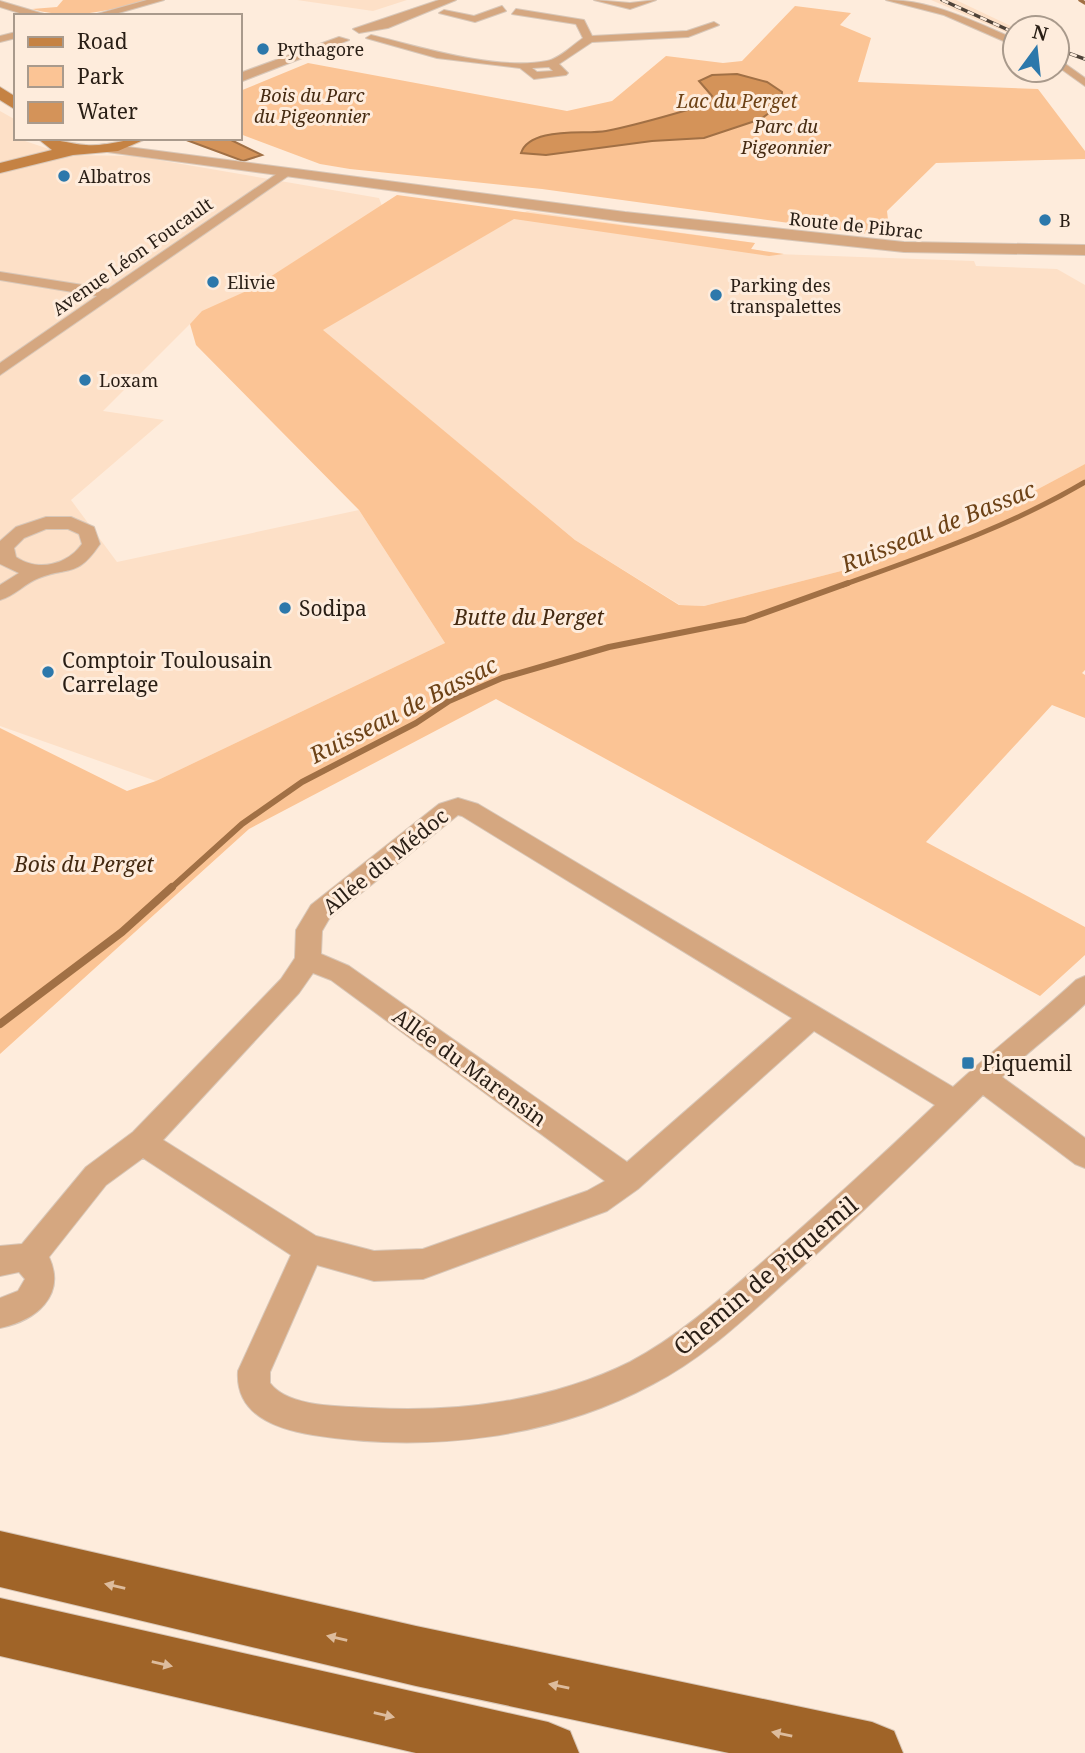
<svg xmlns="http://www.w3.org/2000/svg" width="1085" height="1753" font-family="'Noto Serif',serif">
	<rect width="100%" height="100%" fill="#feecdc"/>
	<path fill="#fde0c7" d="M 297,0 L 407,0 L 373,11 Z
		M 931,0 L 956,0 L 1015,28 L 1015,36 Z
		M 0,111 L 16,120 L 16,138 L 67,155 L 135,156 L 379,198 L 382,206 L 253,288 L 202,312 L 103,411 L 164,420 L 71,500 L 117,562 L 359,510 L 445,643 L 156,781 L 0,726 Z
		M 527,211 L 755,243 L 751,249 L 776,254 L 974,261 L 976,266 L 1057,269 L 1085,285 L 1085,464 L 974,523 L 884,560 L 704,606 L 680,605 L 575,540 L 322,330 Z"/>
	<path fill="#fbc495" d="M 63,0 L 151,0 C 109,10 74,21 32,9 L 57,7 Z
		M 795,6 L 851,13 L 840,25 L 871,38 L 858,82 L 1038,89 L 1085,151 L 1085,159 L 936,163 L 887,211 L 890,237 L 542,189 L 350,169 L 320,164 L 240,134 L 240,91 L 308,63 L 567,111 L 612,101 L 666,56 L 723,63 L 742,61 Z
		M 397,195 L 755,243 L 751,249 L 784,254 L 769,256 L 514,219 L 323,330 L 575,540 L 679,605 L 704,606 L 884,560 L 974,523 L 1085,464 L 1085,670 L 1082,673 L 1085,675 L 1085,718 L 1052,705 L 926,842 L 1085,927 L 1085,955 L 1040,996 L 496,699 L 249,829 L 0,1054 L 0,728 L 127,791 L 156,781 L 445,643 L 359,510 L 196,345 L 190,324 L 202,311 L 253,288 Z"/>
	<path fill="#d49359" stroke="#a17045" stroke-width="2" d="M 737,74 L 767,82 L 782,92 L 781,104 L 761,119 L 704,138 L 652,141 L 546,155 L 521,153 C 530,126 585,135 606,131 C 637,125 670,115 701,106 L 712,96 L 699,81 L 712,75 Z
		M 181,138 L 227,138 L 262,155 L 243,161 Z"/>
	<g fill="none" stroke-linecap="round" stroke-linejoin="round">
		<path stroke="#a17045" stroke-width="3.5" d="M 1080,0 L 1085,3"/>
		<path stroke="#a17045" stroke-width="5" d="M 843,585 C 926,555 1009,527 1085,482"/>
		<path stroke="#a17045" stroke-width="6" d="M 170,889 L 242,824 L 302,782 L 416,723 L 449,701 L 502,678 L 609,647 L 745,620 L 848,583"/>
		<path stroke="#a17045" stroke-width="8" d="M 0,1024 L 122,932 L 172,887"/>
		<defs>
			<path id="minor" d="M 147,0 L 164,0 L 108,16 L 90,16 Z
				M 594,0 L 630,3 L 656,0 L 630,9 Z
				M 886,0 C 932,0 973,21 1015,39 L 1015,46 L 944,15 Z
				M 0,1 L 44,14 L 45,16 L 29,16 L 0,7 Z
				M 502,6 L 506,11 L 475,22 L 439,13 L 444,10 L 474,16 Z
				M 516,9 L 584,20 L 592,36 L 687,31 L 714,22 L 719,25 L 688,37 L 592,42 L 559,64 L 568,73 L 566,75 L 534,79 L 520,68 L 437,58 L 366,38 L 371,35 C 420,47 497,71 547,61 C 559,59 573,45 583,38 L 576,24 L 512,14 ZM 549,67 L 553,71 L 537,72 L 532,68 Z
				M 16,32 L 16,38 L 0,42 L 0,36 Z
				M 1057,58 L 1085,78 L 1085,86 L 1057,66 Z
				M 281,171 L 291,174 L 0,375 L 0,363 L 97,296 L 0,280 L 0,272 L 108,289 Z
				M 46,517 L 71,517 L 94,527 L 100,544 C 77,578 70,566 39,578 C 25,583 15,596 0,600 L 0,585 L 19,573 L 0,564 L 0,541 L 16,527 ZM 46,529 L 68,529 L 79,534 L 82,544 C 67,565 38,572 16,557 L 14,548 L 24,538 Z
				M 458,798 L 478,804 L 953,1087 C 993,1050 1036,1017 1076,980 L 1085,976 L 1085,1004 C 1058,1030 1028,1051 1002,1077 L 1085,1138 L 1085,1168 L 1075,1164 L 983,1095 C 918,1159 852,1223 783,1284 C 743,1320 702,1359 653,1384 C 551,1439 426,1453 313,1435 C 276,1429 235,1415 238,1371 L 291,1255 L 143,1158 L 106,1185 L 49,1257 C 67,1296 35,1321 0,1328 L 0,1298 L 18,1291 L 25,1279 L 19,1272 L 0,1276 L 0,1246 L 22,1244 L 86,1167 L 133,1132 L 281,979 L 295,958 L 296,930 L 311,905 L 439,804 ZM 458,815 L 462,816 L 792,1018 L 627,1162 L 349,966 L 321,954 L 322,931 L 329,919 ZM 313,973 L 331,980 L 605,1181 L 587,1191 L 423,1249 L 374,1251 L 316,1236 L 163,1140 L 299,993 ZM 814,1031 L 935,1105 C 877,1160 818,1214 758,1266 C 718,1301 677,1337 630,1362 C 552,1401 456,1413 371,1408 C 341,1406 289,1408 270,1383 L 270,1372 L 317,1265 L 374,1281 L 423,1279 L 607,1211 L 638,1189 Z"/>
			<path id="tertiary" d="M 439,0 L 456,0 L 388,28 L 359,33 L 353,29 Z
				M 339,37 L 349,40 L 240,82 L 240,73 Z
				M 105,144 L 625,212 L 904,242 L 1085,245 L 1085,255 L 904,252 L 625,222 L 100,151 L 100,145 Z"/>
			<path id="secondary" d="M 0,87 L 16,97 L 16,110 L 0,100 Z
				M 37,138 C 54,138 69,144 86,145 C 106,147 127,138 148,138 L 118,151 L 73,155 L 0,173 L 0,163 L 52,150 Z"/>
			<path id="trunk" d="M 0,1531 L 416,1626 L 872,1722 L 894,1731 L 903,1753 L 729,1753 L 416,1686 L 0,1587 Z
				M 0,1598 L 548,1722 L 570,1731 L 579,1753 L 416,1753 L 0,1656 Z"/>
		</defs>
		<use href="#minor" stroke="#d8c7b8" stroke-width="2"/>
		<use href="#tertiary" stroke="#d8c7b8" stroke-width="2"/>
		<use href="#secondary" stroke="#d8c7b8" stroke-width="2"/>
		<use href="#trunk" stroke="#d8c7b8" stroke-width="2"/>
		<use href="#minor" fill="#d5a780" fill-rule="evenodd"/>
		<use href="#tertiary" fill="#d5a780" fill-rule="evenodd"/>
		<use href="#secondary" fill="#c58243" fill-rule="evenodd"/>
		<use href="#trunk" fill="#a06428" fill-rule="evenodd"/>
		<defs>
			<path id="rail" d="M 942,0 L 1015,33
				M 1057,49 L 1085,59"/>
		</defs>
		<use href="#rail" stroke="#4e4238" stroke-width="3.5"/>
		<use href="#rail" stroke="#feecdc" stroke-width="2.5" stroke-dasharray="7" stroke-linecap="butt"/>
	</g>
	<defs><path id="oneway-solid" d="M-6-.8H1V-3.2L6.5 0L1 3.2V.8H-6Z" transform="scale(1.75)"/></defs>
	<g fill="#ddbc9d">
		<use href="#oneway-solid" transform="translate(115 1586) rotate(-167)"/>
		<use href="#oneway-solid" transform="translate(337 1638) rotate(-167)"/>
		<use href="#oneway-solid" transform="translate(162 1664) rotate(13)"/>
		<use href="#oneway-solid" transform="translate(559 1686) rotate(-168)"/>
		<use href="#oneway-solid" transform="translate(384 1715) rotate(13)"/>
		<use href="#oneway-solid" transform="translate(782 1734) rotate(-168)"/>
	</g>
	<g fill="#2c78ab" stroke="#feecdc" stroke-width="2.5">
		<circle cx="263" cy="49" r="7"/>
		<circle cx="64" cy="176" r="7"/>
		<circle cx="1045" cy="220" r="7"/>
		<circle cx="213" cy="282" r="7"/>
		<circle cx="716" cy="295" r="7"/>
		<circle cx="85" cy="380" r="7"/>
		<circle cx="285" cy="608" r="7"/>
		<circle cx="48" cy="672" r="7"/>
		<rect x="961" y="1056" width="14" height="14" rx="3.5"/>
	</g>
	<g text-anchor="middle" dominant-baseline="central" stroke-width="6" stroke-linejoin="round" paint-order="stroke">
		<g font-size="18" fill="#291e15" stroke="#feecdc" text-anchor="start">
			<text x="277" y="49">Pythagore</text>
			<text x="78" y="176">Albatros</text>
			<text x="1059" y="220">B</text>
			<text x="227" y="282">Elivie</text>
			<text x="730" y="285">Parking des<tspan x="730" dy="21">transpalettes</tspan></text>
			<text x="99" y="380">Loxam</text>
		</g>
		<g font-size="18" font-style="italic" fill="#452a11" stroke="#feecdc">
			<text x="312" y="95">Bois du Parc<tspan x="312" dy="21">du Pigeonnier</tspan></text>
			<text x="786" y="126">Parc du<tspan x="786" dy="21">Pigeonnier</tspan></text>
		</g>
		<g font-size="18" fill="#291e15" stroke="#feecdc">
			<text transform="translate(856 225) rotate(6)">Route de Pibrac</text>
			<text transform="translate(132 256) rotate(-35)">Avenue Léon Foucault</text>
		</g>
		<g font-size="19" font-style="italic" fill="#6d4216" stroke="#feecdc">
			<text x="737" y="101">Lac du Perget</text>
		</g>
		<g font-size="21" fill="#291e15" stroke="#feecdc" text-anchor="start">
			<text x="299" y="608">Sodipa</text>
			<text x="62" y="660">Comptoir Toulousain<tspan x="62" dy="24">Carrelage</tspan></text>
			<text x="982" y="1063">Piquemil</text>
		</g>
		<g font-size="21" font-style="italic" fill="#452a11" stroke="#feecdc">
			<text x="529" y="617">Butte du Perget</text>
			<text x="84" y="864">Bois du Perget</text>
		</g>
		<g font-size="21" fill="#291e15" stroke="#feecdc">
			<text transform="translate(385 861) rotate(-39)">Allée du Médoc</text>
			<text transform="translate(470 1067) rotate(36)">Allée du Marensin</text>
		</g>
		<g font-size="23" font-style="italic" fill="#6d4216" stroke="#feecdc">
			<text transform="translate(938 526) rotate(-22)">Ruisseau de Bassac</text>
			<text transform="translate(403 709) rotate(-27)">Ruisseau de Bassac</text>
		</g>
		<g font-size="24" fill="#291e15" stroke="#feecdc">
			<text transform="translate(765 1275) rotate(-40)">Chemin de Piquemil</text>
		</g>
	</g>
	<rect x="14" y="14" width="228" height="126" fill="#feecdc" stroke="#a99a8c" stroke-width="2"/>
	<rect x="28" y="37" width="35" height="10" fill="#c58243" stroke="#a99a8c" stroke-width="2"/>
	<text x="77" y="49" font-size="21" fill="#291e15">Road</text>
	<rect x="28" y="66" width="35" height="21" fill="#fbc495" stroke="#a99a8c" stroke-width="2"/>
	<text x="77" y="84" font-size="21" fill="#291e15">Park</text>
	<rect x="28" y="102" width="35" height="21" fill="#d49359" stroke="#a99a8c" stroke-width="2"/>
	<text x="77" y="119" font-size="21" fill="#291e15">Water</text>
	<g transform="translate(1036 49) rotate(15)"><circle r="33" fill="#feecdc" stroke="#a99a8c" stroke-width="2"/>
	<path d="M0-5L12 26L0 18L-12 26Z" fill="#2c78ab"/>
	<text y="-10" font-size="19" font-weight="bold" text-anchor="middle" fill="#291e15">N</text>
	</g>
</svg>
